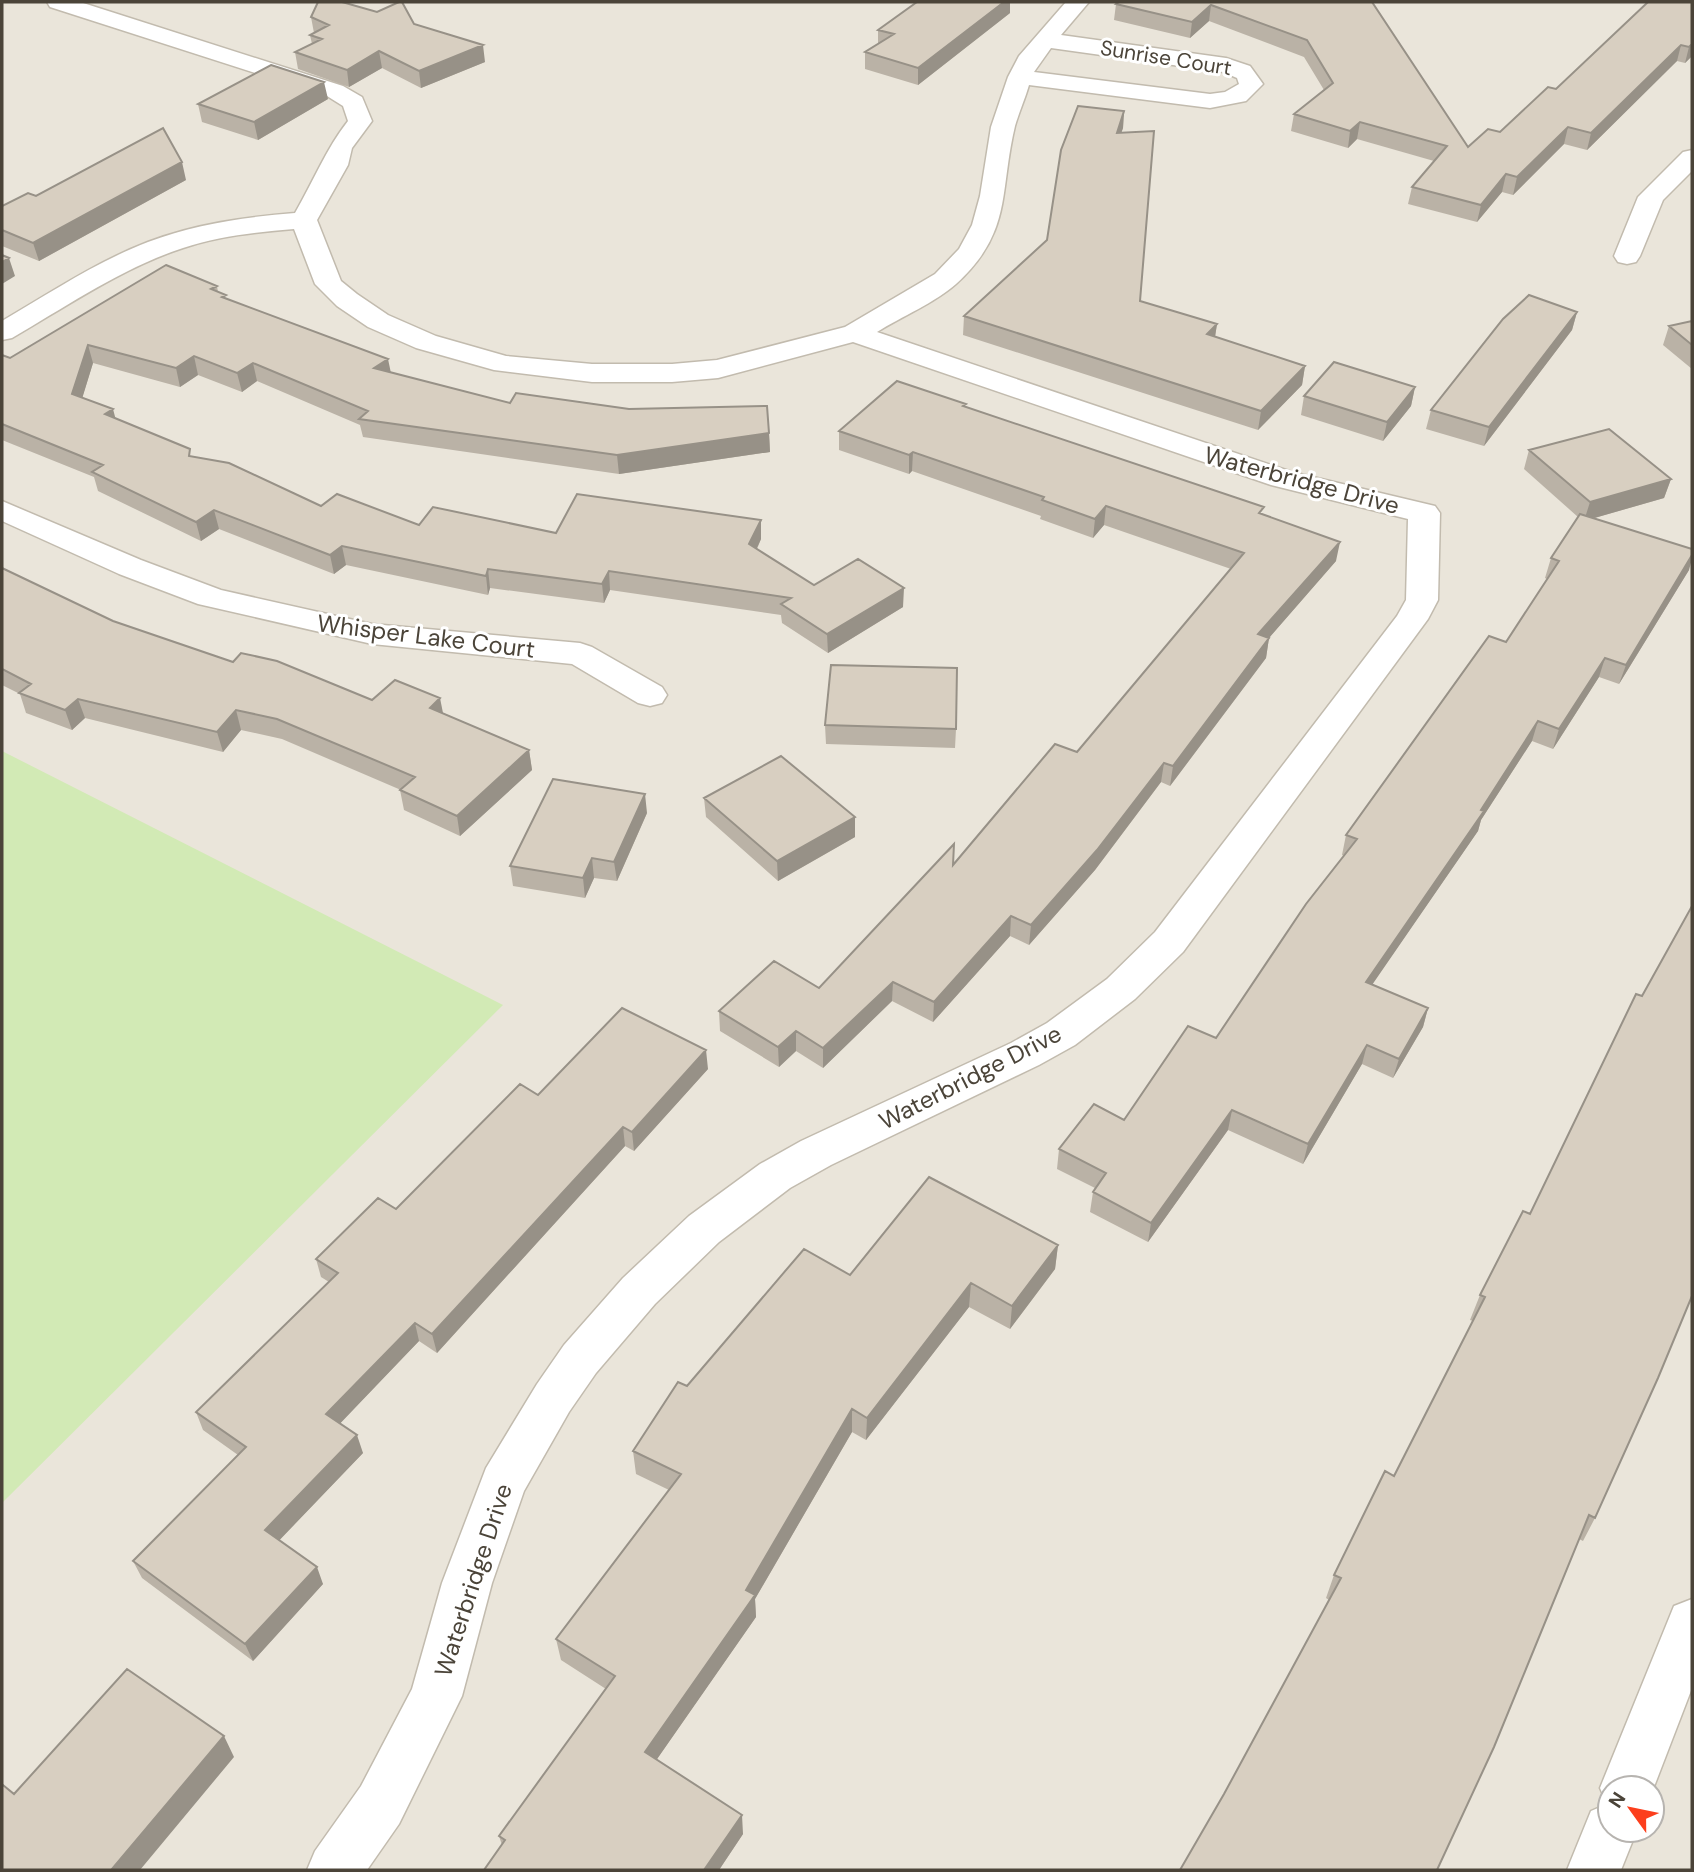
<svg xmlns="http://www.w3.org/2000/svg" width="1694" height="1872" font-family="'DM Sans',sans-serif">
	<rect width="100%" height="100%" fill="#f6f3ec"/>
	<path fill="#eae5da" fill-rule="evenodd" d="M 2,2 L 1692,2 L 1692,1870 L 2,1870 ZM 1610,1788 L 1652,1788 L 1652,1830 L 1610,1830 Z"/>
	<path fill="#d2eab5" d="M 2,751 L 503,1005 L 2,1503 Z"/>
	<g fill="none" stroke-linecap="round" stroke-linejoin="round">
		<defs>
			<path id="minor" d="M 47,2 L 80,2 L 343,86 L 362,97 L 372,121 L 352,148 L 348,165 L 317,220 L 341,281 L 357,294 L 388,315 L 436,336 L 506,356 L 592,364 L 672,364 L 717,360 L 845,327 L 935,274 L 959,249 L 972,225 L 980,196 L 991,127 L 1008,77 L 1019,56 L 1066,2 L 1089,2 L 1061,35 L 1226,58 L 1250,66 L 1263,84 L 1246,101 L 1210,108 L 1029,85 C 1025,99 1019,112 1015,126 C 999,192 1013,232 956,284 C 936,302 901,317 877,332 L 1292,472 L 1435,506 L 1440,513 L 1438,600 L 1428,619 L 1183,952 L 1135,999 L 1075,1045 L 1039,1065 L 831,1165 L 790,1188 L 719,1242 L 655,1304 L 596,1373 L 569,1412 L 524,1491 L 492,1583 L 462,1696 L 399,1824 L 367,1870 L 307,1870 L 315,1851 L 361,1786 L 412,1689 L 442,1583 L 486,1468 L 537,1384 L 564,1345 L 623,1278 L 689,1216 L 760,1164 L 801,1141 L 1011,1043 L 1047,1023 L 1107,979 L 1155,932 L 1397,616 L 1406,600 L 1408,519 L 1271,485 L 853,342 L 718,378 L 672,382 L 592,382 L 494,370 L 416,348 L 368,327 L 337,306 L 315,284 L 294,229 C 257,232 219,236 183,248 C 122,268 67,306 12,338 L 2,340 L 2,321 C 50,293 96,262 148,242 C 195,224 245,217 295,213 C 313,182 326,149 348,121 L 343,106 L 327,96 L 50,7 ZM 1051,48 L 1223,72 L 1237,78 L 1239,84 L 1225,92 L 1210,94 L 1034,72 Z
				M 1692,150 L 1692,171 L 1663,200 L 1640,256 L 1636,262 L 1627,264 L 1618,262 L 1614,256 L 1638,197 L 1683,152 Z
				M 2,501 L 141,560 L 221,590 L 372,624 L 580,643 L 592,647 L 662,687 L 667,695 L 662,703 L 650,706 L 638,703 L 572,664 L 372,644 L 198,604 L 119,574 L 2,521 Z
				M 1692,1599 L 1692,1688 L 1652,1792 L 1652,1788 L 1610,1788 L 1610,1830 L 1637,1830 L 1621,1870 L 1567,1870 L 1591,1811 L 1607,1804 L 1600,1788 L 1674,1606 Z"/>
		</defs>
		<use href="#minor" stroke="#c2bbae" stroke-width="3"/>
		<use href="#minor" fill="#fff" fill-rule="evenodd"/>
	</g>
	<path fill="#bab2a6" d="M 1372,2 L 1468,147 L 1500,132 L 1556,89 L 1692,2 L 1692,56 L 1685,63 L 1677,61 L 1587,150 L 1564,144 L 1513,195 L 1502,192 L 1477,222 L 1408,204 L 1412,187 L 1434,161 L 1357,139 L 1348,148 L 1291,131 L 1294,114 L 1324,90 L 1304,57 L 1209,21 L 1190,38 L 1114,20 L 1116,4 Z
		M 1010,13 L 918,85 L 865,69 L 865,52 L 878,44 L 878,30 Z
		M 311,17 L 414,24 L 485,62 L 421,88 L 382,68 L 349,87 L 298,69 L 295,52 L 312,44 L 310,35 L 314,33 Z
		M 328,99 L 258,140 L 202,122 L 198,104 Z
		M 1124,111 L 1123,128 L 1121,133 L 1140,301 L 1217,324 L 1215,337 L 1305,366 L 1302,385 L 1258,430 L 963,335 L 964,316 L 1047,240 Z
		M 186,180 L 39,261 L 2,246 L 2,206 L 36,196 Z
		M 217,286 L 218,292 L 227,299 L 391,373 L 510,403 L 769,433 L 770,452 L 619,474 L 363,437 L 360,425 L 257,381 L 242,392 L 198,375 L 180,387 L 93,363 L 82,398 L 116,419 L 192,457 L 321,506 L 419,525 L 556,533 L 761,520 L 761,539 L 757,549 L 814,585 L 903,607 L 828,653 L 782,623 L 781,615 L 610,590 L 604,603 L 490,588 L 488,595 L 346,565 L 334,574 L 219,529 L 201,541 L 98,491 L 94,477 L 2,440 L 2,355 L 10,358 Z
		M 1577,312 L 1572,330 L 1484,446 L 1426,429 L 1431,410 Z
		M 1692,321 L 1692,369 L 1663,345 L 1669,326 Z
		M 1415,387 L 1411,406 L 1383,441 L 1301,415 L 1304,396 Z
		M 965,407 L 1263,514 L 1336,561 L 1269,638 L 1266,658 L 1170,786 L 1161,782 L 1095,870 L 1029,945 L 1010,936 L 933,1022 L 892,1001 L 823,1068 L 796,1051 L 779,1067 L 720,1031 L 719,1011 L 819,988 L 1077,752 L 1231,569 L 1104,525 L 1093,538 L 1040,519 L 1041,516 L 912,471 L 909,474 L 839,450 L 839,431 Z
		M 1529,450 L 1671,479 L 1664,498 L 1594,518 L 1689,570 L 1619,684 L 1599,677 L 1553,749 L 1532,741 L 1481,820 L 1478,831 L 1372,984 L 1428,1008 L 1423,1027 L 1393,1078 L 1362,1064 L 1303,1164 L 1228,1130 L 1148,1242 L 1090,1212 L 1093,1192 L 1095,1188 L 1057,1169 L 1059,1149 L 1124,1120 L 1216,1038 L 1344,856 L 1342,855 L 1346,835 L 1506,642 L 1547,579 L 1545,578 L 1551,558 L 1578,517 L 1524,469 Z
		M 2,568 L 113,621 L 233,662 L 372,700 L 443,713 L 529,750 L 532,770 L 460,836 L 404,810 L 400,790 L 401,790 L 282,739 L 241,730 L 223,752 L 85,718 L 72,730 L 26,713 L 20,694 L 2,685 Z
		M 825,725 L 956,729 L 955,748 L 826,744 Z
		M 704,798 L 855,817 L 855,837 L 778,881 L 706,817 Z
		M 647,813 L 617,881 L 594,878 L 585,898 L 513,886 L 510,866 Z
		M 708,1069 L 634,1151 L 625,1146 L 437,1353 L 419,1341 L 340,1423 L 363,1453 L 279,1540 L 323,1584 L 253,1661 L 142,1578 L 133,1561 L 238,1455 L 203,1430 L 196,1412 L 329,1282 L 321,1277 L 316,1259 L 396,1209 L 538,1095 Z
		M 1523,1211 L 1595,1518 L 1583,1541 L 1579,1539 L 1224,1794 L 1329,1600 L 1326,1598 L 1334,1575 L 1394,1476 L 1473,1321 L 1470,1320 L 1480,1295 Z
		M 1058,1245 L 1055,1269 L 1010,1329 L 969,1307 L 866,1440 L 852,1432 L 755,1599 L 756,1617 L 657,1759 L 743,1834 L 719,1870 L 484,1870 L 502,1845 L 499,1836 L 606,1689 L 561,1660 L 556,1639 L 669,1490 L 636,1474 L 633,1451 L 687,1386 L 850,1275 Z"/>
	<path fill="#979187" d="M 1004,2 L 1010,2 L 1010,13 L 918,85 L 918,68 Z
		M 1211,5 L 1209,21 L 1190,38 L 1192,22 Z
		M 1692,44 L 1692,56 L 1685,63 L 1689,47 Z
		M 483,45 L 485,62 L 421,88 L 419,71 Z
		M 1681,45 L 1677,61 L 1587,150 L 1591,133 Z
		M 379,51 L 382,68 L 349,87 L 347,70 Z
		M 324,82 L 328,99 L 258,140 L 254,122 Z
		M 1124,111 L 1123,128 L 1115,151 L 1117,133 Z
		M 1360,122 L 1357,139 L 1348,148 L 1350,131 Z
		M 1568,127 L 1564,144 L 1513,195 L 1517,177 Z
		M 182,162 L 186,180 L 39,261 L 33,243 Z
		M 1506,174 L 1502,192 L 1477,222 L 1481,205 Z
		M 9,258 L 15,276 L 2,284 L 2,262 Z
		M 1577,312 L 1572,330 L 1484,446 L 1489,427 Z
		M 1217,324 L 1214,343 L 1207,334 Z
		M 88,345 L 93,363 L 78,412 L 72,394 Z
		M 194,356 L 198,375 L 180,387 L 176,368 Z
		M 388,359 L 392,378 L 374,368 Z
		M 253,363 L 257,381 L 242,392 L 237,373 Z
		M 1305,366 L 1302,385 L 1258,430 L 1261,411 Z
		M 1415,387 L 1411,406 L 1383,441 L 1387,422 Z
		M 113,409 L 118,428 L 105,414 Z
		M 769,433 L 770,452 L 619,474 L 617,455 Z
		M 913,452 L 912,471 L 909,474 L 909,455 Z
		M 1671,479 L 1664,498 L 1584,521 L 1590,502 Z
		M 1106,506 L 1104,525 L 1093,538 L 1095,519 Z
		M 214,510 L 219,529 L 201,541 L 196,522 Z
		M 761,520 L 761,539 L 750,563 L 749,544 Z
		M 1340,542 L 1336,561 L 1255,654 L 1258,634 Z
		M 342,546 L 346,565 L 334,574 L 330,555 Z
		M 1692,555 L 1692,559 L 1689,570 L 1619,684 L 1626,665 Z
		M 488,569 L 490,588 L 488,595 L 486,576 Z
		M 609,571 L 610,590 L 604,603 L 602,584 Z
		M 904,588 L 903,607 L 828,653 L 827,634 Z
		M 1269,638 L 1266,658 L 1170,786 L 1173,766 Z
		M 1605,658 L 1599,677 L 1553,749 L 1559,729 Z
		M 440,698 L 444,718 L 430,708 Z
		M 78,699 L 85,718 L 72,730 L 65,710 Z
		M 236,710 L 241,730 L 223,752 L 217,732 Z
		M 1538,721 L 1532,741 L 1481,820 L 1478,831 L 1361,1001 L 1366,982 L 1481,810 Z
		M 529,750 L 532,770 L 460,836 L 457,816 Z
		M 1164,763 L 1161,782 L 1095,870 L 1029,945 L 1031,925 Z
		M 645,794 L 647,813 L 617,881 L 614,862 Z
		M 855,817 L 855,837 L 778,881 L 777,861 Z
		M 592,858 L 594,878 L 585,898 L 583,878 Z
		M 1011,916 L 1010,936 L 933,1022 L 934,1002 Z
		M 893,982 L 892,1001 L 823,1068 L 823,1048 Z
		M 1428,1008 L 1423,1027 L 1393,1078 L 1399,1059 Z
		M 796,1031 L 796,1051 L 779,1067 L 778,1047 Z
		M 1367,1045 L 1362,1064 L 1303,1164 L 1308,1144 Z
		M 706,1050 L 708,1069 L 634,1151 L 632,1132 Z
		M 1232,1110 L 1228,1130 L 1148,1242 L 1151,1223 Z
		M 623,1127 L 625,1146 L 437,1353 L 432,1334 Z
		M 1058,1245 L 1055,1269 L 1010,1329 L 1012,1306 Z
		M 971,1283 L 969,1307 L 866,1440 L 867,1418 Z
		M 415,1323 L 419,1341 L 332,1432 L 326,1414 Z
		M 852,1409 L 852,1432 L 755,1599 L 756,1617 L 648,1772 L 645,1752 L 746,1590 Z
		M 357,1435 L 363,1453 L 272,1548 L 265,1530 Z
		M 317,1567 L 323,1584 L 253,1661 L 245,1644 Z
		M 224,1736 L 234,1757 L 140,1870 L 112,1870 L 112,1869 Z
		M 742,1815 L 743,1834 L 719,1870 L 704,1870 Z"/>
	<path fill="#d8cfc1" stroke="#979187" stroke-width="2" d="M 318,2 L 342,2 L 377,12 L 399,2 L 402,2 L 414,24 L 483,45 L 419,71 L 379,51 L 347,70 L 295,52 L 322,39 L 310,35 L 329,25 L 311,17 Z
		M 917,2 L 1004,2 L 918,68 L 865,52 L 894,34 L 878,30 Z
		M 1119,2 L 1372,2 L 1468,147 L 1488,129 L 1500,132 L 1548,87 L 1556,89 L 1648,2 L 1692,2 L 1692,44 L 1689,47 L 1681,45 L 1591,133 L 1568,127 L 1517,177 L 1506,174 L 1481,205 L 1412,187 L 1447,146 L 1360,122 L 1350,131 L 1294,114 L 1333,83 L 1307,40 L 1211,5 L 1192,22 L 1116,4 Z
		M 271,65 L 324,82 L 254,122 L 198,104 Z
		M 1078,106 L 1124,111 L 1117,133 L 1154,131 L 1140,301 L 1217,324 L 1207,334 L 1305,366 L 1261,411 L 964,316 L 1047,240 L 1061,150 Z
		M 163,128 L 182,162 L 33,243 L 2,230 L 2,206 L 28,193 L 36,196 Z
		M 2,255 L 9,258 L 2,262 Z
		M 166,265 L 217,286 L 211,289 L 226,295 L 222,297 L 388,359 L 374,368 L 510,403 L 516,393 L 629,409 L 767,406 L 769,433 L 617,455 L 359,419 L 368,411 L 253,363 L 237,373 L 194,356 L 176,368 L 88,345 L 72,394 L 113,409 L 105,414 L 190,449 L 189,456 L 229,463 L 321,506 L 337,494 L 419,525 L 433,507 L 556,533 L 577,494 L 761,520 L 749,544 L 814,585 L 858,559 L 904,588 L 827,634 L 781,604 L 791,598 L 609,571 L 602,584 L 488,569 L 486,576 L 342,546 L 330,555 L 214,510 L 196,522 L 92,472 L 103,465 L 2,424 L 2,355 L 10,358 Z
		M 1529,295 L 1577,312 L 1489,427 L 1431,410 L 1503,319 Z
		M 1692,321 L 1692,345 L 1669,326 Z
		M 1334,362 L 1415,387 L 1387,422 L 1304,396 Z
		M 897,381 L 966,404 L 963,406 L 1264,507 L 1259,513 L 1340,542 L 1258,634 L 1269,638 L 1173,766 L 1164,763 L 1097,850 L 1031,925 L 1011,916 L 934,1002 L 893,982 L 823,1048 L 796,1031 L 778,1047 L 719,1011 L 774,961 L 819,988 L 954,844 L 953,865 L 1055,744 L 1077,752 L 1244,553 L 1106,506 L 1095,519 L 1042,500 L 1044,497 L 913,452 L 909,455 L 839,431 Z
		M 1609,429 L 1671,479 L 1590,502 L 1529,450 Z
		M 1580,514 L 1692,549 L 1692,555 L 1626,665 L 1605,658 L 1559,729 L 1538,721 L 1481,810 L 1484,811 L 1366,982 L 1428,1008 L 1399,1059 L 1367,1045 L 1308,1144 L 1232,1110 L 1151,1223 L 1093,1192 L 1106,1173 L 1059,1149 L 1094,1104 L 1124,1120 L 1188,1026 L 1216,1038 L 1306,904 L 1357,839 L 1346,835 L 1489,636 L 1506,642 L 1559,561 L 1551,558 Z
		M 2,568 L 113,621 L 233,662 L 241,653 L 277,661 L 372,700 L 395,680 L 440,698 L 430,708 L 529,750 L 457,816 L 400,790 L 415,777 L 277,719 L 236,710 L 217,732 L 78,699 L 65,710 L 19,693 L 31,684 L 2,669 Z
		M 831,665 L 957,668 L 956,729 L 825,725 Z
		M 781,756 L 855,817 L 777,861 L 704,798 Z
		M 553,779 L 645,794 L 614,862 L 592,858 L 583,878 L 510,866 Z
		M 1692,906 L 1692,1296 L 1658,1378 L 1595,1518 L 1589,1515 L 1494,1747 L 1437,1870 L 1180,1870 L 1224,1794 L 1341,1578 L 1334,1575 L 1385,1471 L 1394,1476 L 1485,1297 L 1480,1295 L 1523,1211 L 1530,1214 L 1636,994 L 1642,996 Z
		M 622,1008 L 706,1050 L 632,1132 L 623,1127 L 432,1334 L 415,1323 L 326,1414 L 357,1435 L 265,1530 L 317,1567 L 245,1644 L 133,1561 L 246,1447 L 196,1412 L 338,1273 L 316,1259 L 378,1198 L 396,1209 L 520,1084 L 538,1095 Z
		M 929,1177 L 1058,1245 L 1012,1306 L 971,1283 L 867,1418 L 852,1409 L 746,1590 L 755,1595 L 645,1752 L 742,1815 L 704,1870 L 484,1870 L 505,1840 L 499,1836 L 615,1676 L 556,1639 L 681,1474 L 633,1451 L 678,1382 L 687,1386 L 804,1249 L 850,1275 Z
		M 127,1669 L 224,1736 L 112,1869 L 113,1870 L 2,1870 L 2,1786 L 3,1785 L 14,1794 Z"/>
	<g text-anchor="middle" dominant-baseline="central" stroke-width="6" stroke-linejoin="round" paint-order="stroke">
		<g font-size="21" fill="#4b4439" stroke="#fff">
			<text transform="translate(1166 58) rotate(9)">Sunrise Court</text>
		</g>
		<g font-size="24" fill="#4b4439" stroke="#fff">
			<text transform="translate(1302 480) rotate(15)">Waterbridge Drive</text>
			<text transform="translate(426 636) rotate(7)">Whisper Lake Court</text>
			<text transform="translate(970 1077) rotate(-27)">Waterbridge Drive</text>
			<text transform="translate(473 1580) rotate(-72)">Waterbridge Drive</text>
		</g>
	</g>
	<rect width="1694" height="1872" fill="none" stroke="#4b4439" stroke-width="7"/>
	<g transform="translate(1631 1809) rotate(303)"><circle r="33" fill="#ffffff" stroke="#b7b4b0" stroke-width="2"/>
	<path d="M0-5L12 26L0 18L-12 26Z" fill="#fc3f1d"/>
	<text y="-10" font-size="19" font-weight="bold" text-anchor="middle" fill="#4b4439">N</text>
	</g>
</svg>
